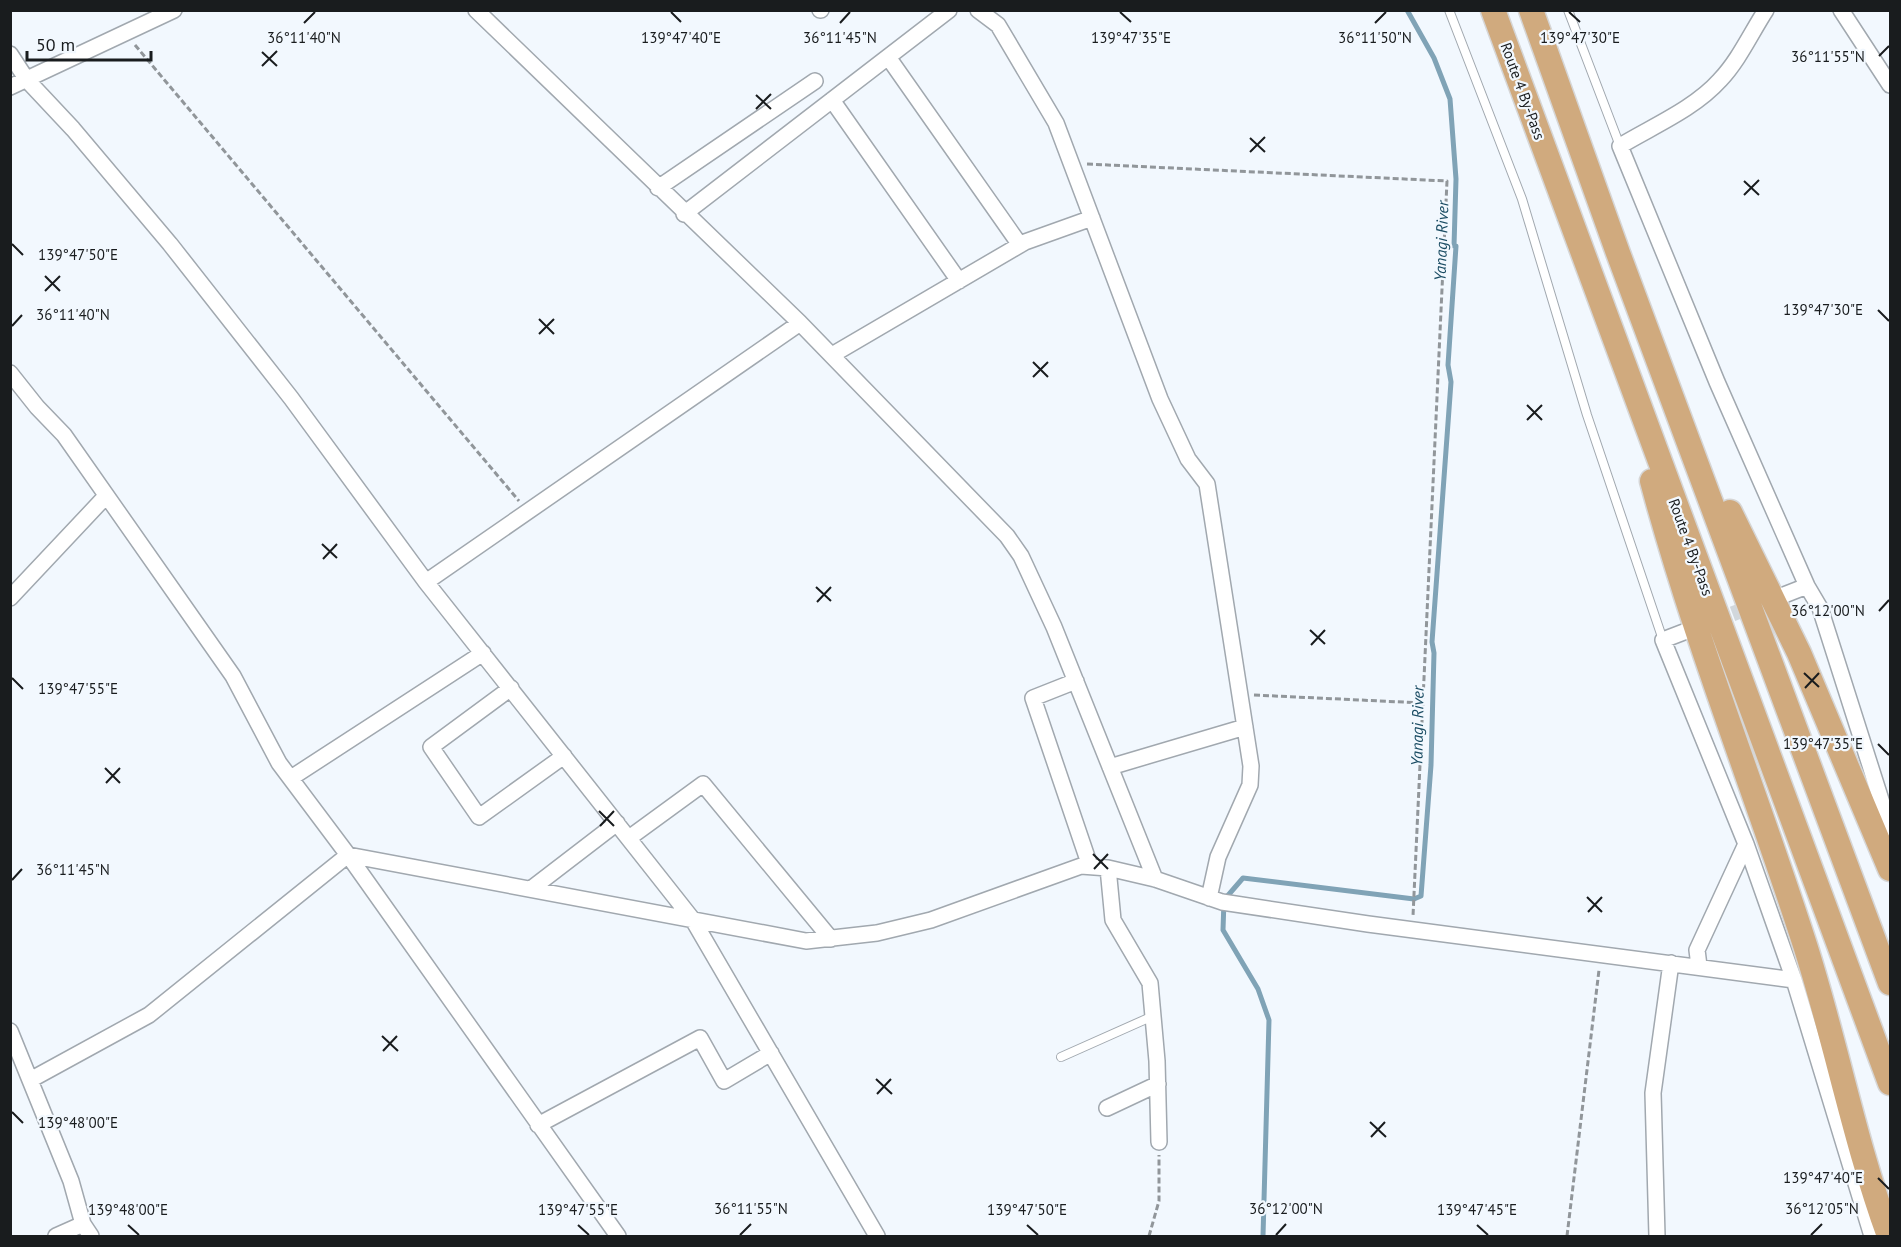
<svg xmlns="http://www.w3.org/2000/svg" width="1901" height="1247" font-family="'PT Sans',sans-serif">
	<rect width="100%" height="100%" fill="#f2f8fe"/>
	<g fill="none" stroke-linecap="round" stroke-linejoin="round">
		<path stroke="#80a3b6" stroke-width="5" d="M 1263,1236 L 1269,1020 L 1258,989 L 1223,930 L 1224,900 L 1243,878 L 1414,899 L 1421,896 L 1431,765 L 1434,653 L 1432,642 L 1451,382 L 1448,365 L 1456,246 L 1454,246 L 1456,179 L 1450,99 L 1434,58 L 1407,10"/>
		<path stroke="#d1d7dc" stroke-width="15" stroke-dasharray="15 8" stroke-linecap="butt" d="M 1711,622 L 1756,605"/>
		<defs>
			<path id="service" d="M 1449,10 L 1522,199 L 1587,415 L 1663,640
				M 1568,10 L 1620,146
				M 1061,1057 L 1153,1016"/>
			<path id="minor" d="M 476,10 L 800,323 L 1007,536 L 1021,556 L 1054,627 L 1155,879
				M 820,10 L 821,10
				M 978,10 L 998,25 L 1056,123 L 1160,399 L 1188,459 L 1207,484 L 1251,766 L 1250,785 L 1218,857 L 1209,898
				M 1766,10 C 1751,33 1739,60 1720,80 C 1694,109 1653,126 1620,146 L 1717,382 L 1807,586 L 1820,608 L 1890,828
				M 1841,10 L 1890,85
				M 10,54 L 27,80 L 73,129 L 170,244 L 291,398 L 426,582 L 693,920 L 877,1236
				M 888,57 L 1020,245
				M 10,87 L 174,10
				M 832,100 L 959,281
				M 658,188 L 815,81
				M 684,214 L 949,10
				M 832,355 L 1025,242 L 1092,218
				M 10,373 L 37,407 L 64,435 L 233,676 L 279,763 L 348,855 L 618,1236
				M 426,582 L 800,323
				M 1784,595 L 1807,586
				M 10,598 L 106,496
				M 1689,630 L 1663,640 L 1746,844 L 1794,980 L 1872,1236
				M 1076,681 L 1033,698 L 1090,866
				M 511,688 L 431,747 L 479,817 L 564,756
				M 1110,767 L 1245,727
				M 291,778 L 483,653
				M 629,838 L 703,784 L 831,939
				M 1108,868 L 1113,920 L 1150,983 L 1157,1061 L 1159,1142
				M 531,889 L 617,823
				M 1699,966 L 1697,950 L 1746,844
				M 10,1031 L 71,1181 L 83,1224 L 91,1236
				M 32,1079 L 149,1015 L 348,855 L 806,941 L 877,933 L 931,920 L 1081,866 L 1108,868 L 1155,879 L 1222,902 L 1368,924 L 1794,980
				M 1107,1108 L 1158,1084
				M 538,1125 L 700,1038 L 724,1081 L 771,1053
				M 56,1236 L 83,1224
				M 1657,1236 L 1653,1093 L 1671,963"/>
			<path id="trunk" d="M 1493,10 L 1890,1083
				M 1531,10 L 1618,253 L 1890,983
				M 1652,481 C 1694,638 1755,790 1805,945 C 1836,1042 1854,1140 1889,1236
				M 1730,512 L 1799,653 L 1890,869"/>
		</defs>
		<use href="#service" stroke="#a1a8af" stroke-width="10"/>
		<use href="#minor" stroke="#a1a8af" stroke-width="18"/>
		<use href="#trunk" stroke="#d6d6d6" stroke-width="27"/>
		<path stroke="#91969a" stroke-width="3" stroke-dasharray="6 3" stroke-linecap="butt" d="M 135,45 L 519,501
			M 1087,164 L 1447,181 L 1413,916
			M 1254,695 L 1423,703
			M 1149,1236 L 1159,1201 L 1159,1155
			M 1567,1236 L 1599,970"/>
		<use href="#service" stroke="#fff" stroke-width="8"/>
		<use href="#minor" stroke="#fff" stroke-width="15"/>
		<use href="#trunk" stroke="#d0aa7e" stroke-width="24"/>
	</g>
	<path fill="none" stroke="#191c1e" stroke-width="2" d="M 671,12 L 681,22M 1120,12 L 1131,22M 1569,12 L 1580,22M 304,23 L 315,12M 840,23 L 850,12M 1375,23 L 1386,12M 262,52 L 277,66M 1879,56 L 1889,46M 262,66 L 277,51M 756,95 L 771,109M 756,109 L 771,94M 1250,138 L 1265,152M 1250,152 L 1265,137M 1744,181 L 1759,195M 1744,195 L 1759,180M 12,244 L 23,255M 45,276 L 60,291M 45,291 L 60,276M 1878,310 L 1889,321M 539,319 L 554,334M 12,326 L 22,315M 539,334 L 554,319M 1033,362 L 1048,377M 1033,377 L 1048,362M 1527,405 L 1542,420M 1527,420 L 1542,405M 322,544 L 337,558M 323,559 L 337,544M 816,587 L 831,601M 817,602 L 831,587M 1879,611 L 1889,600M 1310,630 L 1325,644M 1311,645 L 1325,630M 1804,673 L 1819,687M 12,678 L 23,689M 1805,688 L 1819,673M 1878,744 L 1889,755M 105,768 L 120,783M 106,783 L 120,768M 599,811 L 614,826M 600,826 L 614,811M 1093,854 L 1108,869M 1094,869 L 1108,854M 12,880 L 22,869M 1587,897 L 1602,912M 1588,912 L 1602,897M 382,1036 L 398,1051M 383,1051 L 397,1036M 876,1079 L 892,1094M 877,1094 L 891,1079M 12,1112 L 23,1123M 1370,1122 L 1386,1137M 1371,1137 L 1385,1122M 1878,1178 L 1889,1189M 128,1225 L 139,1235M 578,1225 L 589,1235M 1027,1225 L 1038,1235M 1477,1225 L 1488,1235M 740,1235 L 751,1224M 1276,1235 L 1286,1224M 1811,1235 L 1822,1224"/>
	<g text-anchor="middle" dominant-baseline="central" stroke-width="4.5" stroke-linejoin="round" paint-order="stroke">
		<g font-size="15" fill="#191c1e" stroke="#f2f8fe">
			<text transform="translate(1523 91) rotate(70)">Route 4 By-Pass</text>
			<text transform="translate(1691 547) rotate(70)">Route 4 By-Pass</text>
		</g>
		<g font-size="16" font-style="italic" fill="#1a4c63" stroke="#f2f8fe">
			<text transform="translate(1441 241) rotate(-88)">Yanagi River</text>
			<text transform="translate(1417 726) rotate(-89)">Yanagi River</text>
		</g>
	</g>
	<g font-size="15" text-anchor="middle" fill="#191c1e" stroke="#f2f8fe" stroke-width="4.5" stroke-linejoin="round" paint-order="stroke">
		<text x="681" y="43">139°47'40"E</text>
		<text x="1131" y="43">139°47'35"E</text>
		<text x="1580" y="43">139°47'30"E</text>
		<text x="304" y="43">36°11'40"N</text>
		<text x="840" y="43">36°11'45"N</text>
		<text x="1375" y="43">36°11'50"N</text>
		<text x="1828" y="62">36°11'55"N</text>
		<text x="78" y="260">139°47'50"E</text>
		<text x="1823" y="315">139°47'30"E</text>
		<text x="73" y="320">36°11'40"N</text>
		<text x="1828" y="616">36°12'00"N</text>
		<text x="78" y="694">139°47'55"E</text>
		<text x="1823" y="749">139°47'35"E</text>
		<text x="73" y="875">36°11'45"N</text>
		<text x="78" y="1128">139°48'00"E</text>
		<text x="1823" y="1183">139°47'40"E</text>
		<text x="751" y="1214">36°11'55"N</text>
		<text x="1286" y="1214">36°12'00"N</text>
		<text x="1822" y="1214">36°12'05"N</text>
		<text x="128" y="1215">139°48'00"E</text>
		<text x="578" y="1215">139°47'55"E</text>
		<text x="1027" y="1215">139°47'50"E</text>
		<text x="1477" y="1215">139°47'45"E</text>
	</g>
	<rect width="1901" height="1247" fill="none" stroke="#191c1e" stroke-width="24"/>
	<path d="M27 51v9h124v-9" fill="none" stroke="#191c1e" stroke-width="3"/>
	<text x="36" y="51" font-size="18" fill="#191c1e" stroke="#f2f8fe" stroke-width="4.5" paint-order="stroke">50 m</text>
</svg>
